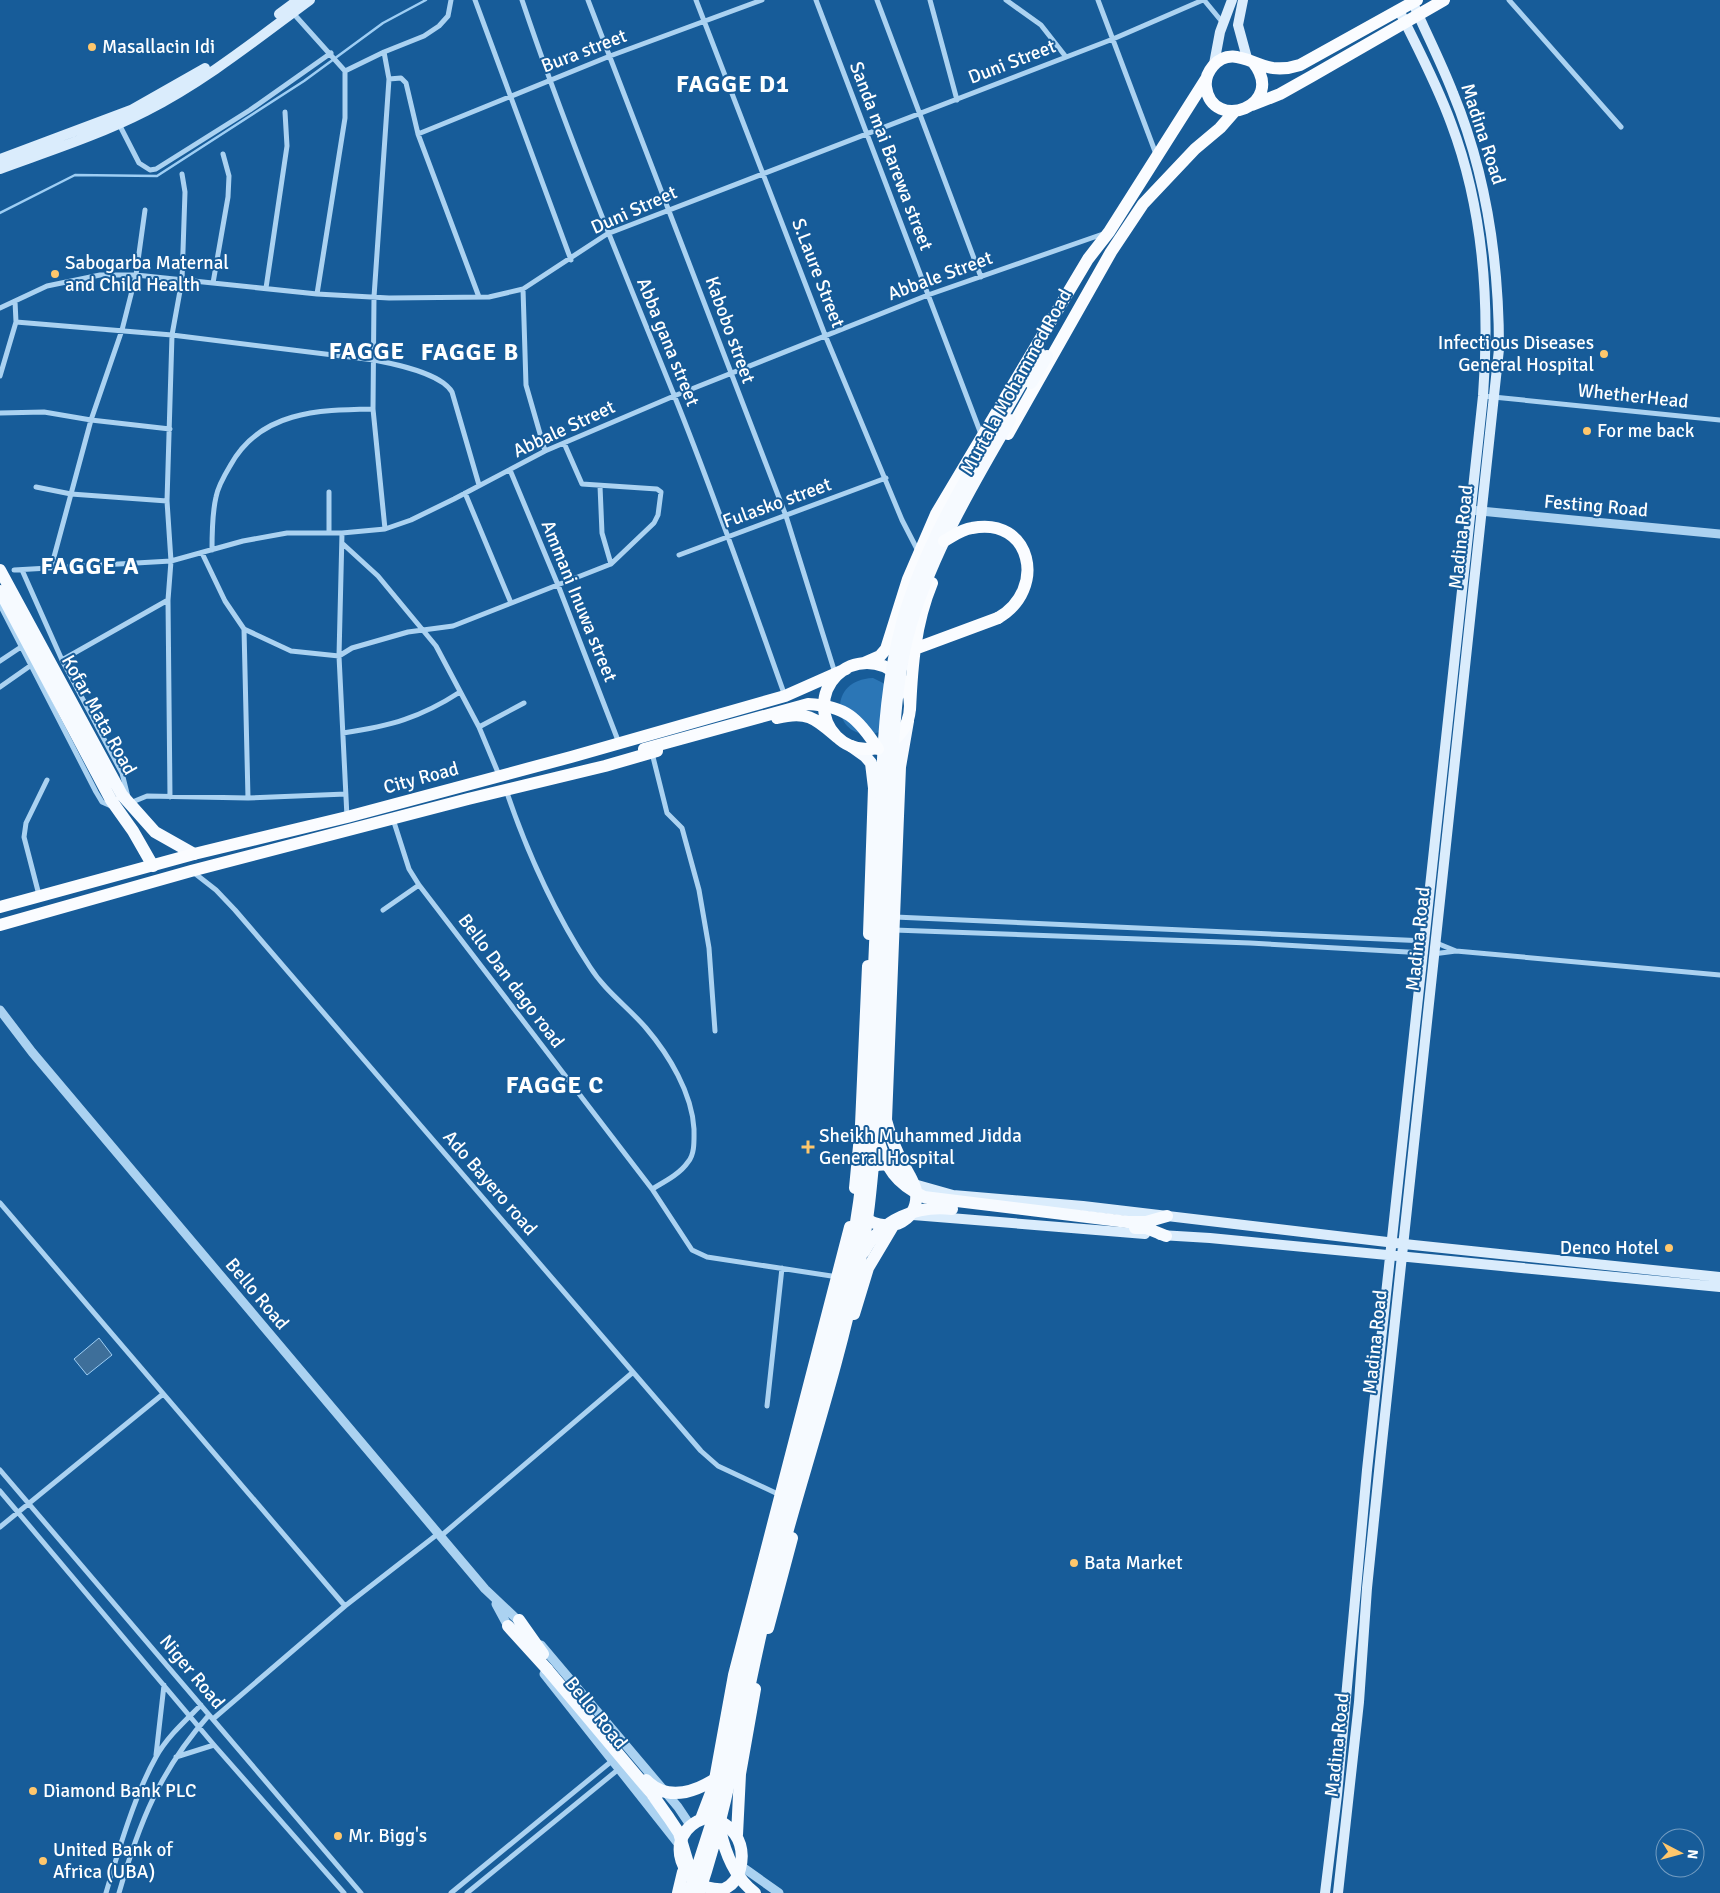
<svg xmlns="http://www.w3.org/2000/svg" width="1720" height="1893" font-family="Signika,sans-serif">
	<rect width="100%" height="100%" fill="#175c99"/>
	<path fill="#2b76b6" d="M 873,678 L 883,683 L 891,691 L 884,730 C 836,752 820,680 873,678 Z"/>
	<path fill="#3e6f9a" stroke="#9ecef4" d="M 99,1338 L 112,1355 L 87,1375 L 74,1359 Z"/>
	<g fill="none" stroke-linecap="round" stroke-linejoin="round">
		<path stroke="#9ecef4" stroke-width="2.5" d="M 0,213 L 75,175 L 157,176 L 304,81 L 383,23 L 426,0"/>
		<path stroke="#abd2f1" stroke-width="5" d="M 475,0 L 571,260
			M 522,0 C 567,134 621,264 674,395 C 714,494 749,595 785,696
			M 588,0 L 786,516 L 835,673
			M 696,0 L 825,335 L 902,520 L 918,551
			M 816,0 L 981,434
			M 877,0 L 981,277
			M 930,0 L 957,100
			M 1006,0 L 1041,25 L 1066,57
			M 1098,0 L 1156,154
			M 1204,0 L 1223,23
			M 1509,0 L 1621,127
			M 293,13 L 345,71 L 345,118 L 317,294
			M 384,52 L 389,79 L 374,297 L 373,409 L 385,529
			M 345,71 L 384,52 L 424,36 L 439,26 L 448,16 L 451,0
			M 389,79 L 401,78 L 406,83 L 418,134 L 479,297
			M 119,124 L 139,163 L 150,170 L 156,169 L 250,110 L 331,53
			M 418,134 L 610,56 L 762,0
			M 213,283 L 228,197 L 229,176 L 223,154
			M 266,288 L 287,146 L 285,112
			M 523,289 L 526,385 L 545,451
			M 0,308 L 47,286 L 100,275 L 136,275 L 317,294 L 389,298 L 489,297 L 523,289 L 607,234 L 1113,39 L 1203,0
			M 16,322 L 172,335 L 374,360 C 395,364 441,373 452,392 L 479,485
			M 0,376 L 16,322 L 15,301
			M 1483,396 L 1720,420
			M 0,413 L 44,412 L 91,420 L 170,429
			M 510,470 L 558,585 L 619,743
			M 600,486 L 602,533 L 611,564
			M 36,487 L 71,494 L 167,501
			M 329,492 L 329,533
			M 465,493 L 511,603
			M 342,533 L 339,656 L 347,817
			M 343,544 L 378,576 L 436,646 L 479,727 L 499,775
			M 212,550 C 212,532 212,514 216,497 C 218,486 224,476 230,466 C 260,411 318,410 373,409
			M 202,553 L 225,601 L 244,629 L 291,651 L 339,656 L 352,648 L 408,632 L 453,626 L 611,564 L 654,523 L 658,515 L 661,492 L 657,489 L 582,484 L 564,443
			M 679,555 L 886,478
			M 51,568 L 91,420 L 122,330 L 136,275 L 145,210
			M 14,570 L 171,561 L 243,541 L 287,533 L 342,533 L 385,529 L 411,520 L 454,499 L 545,451 L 674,396 L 928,295 L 1103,234
			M 22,570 L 62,660 L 122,773 L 128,797
			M 0,605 L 96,792 L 102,802 L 111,806
			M 244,629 L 248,798
			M 62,660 L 168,600
			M 0,661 L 21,647
			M 0,687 L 30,666
			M 479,727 L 524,703
			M 343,733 C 390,726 420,718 460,692
			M 652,753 L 667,813 L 682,828 L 699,890 L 709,948 L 715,1031
			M 506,790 C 527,852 554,912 590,967 C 605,991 628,1007 646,1028 C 669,1055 692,1093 694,1129 C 694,1140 695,1154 688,1162 C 680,1174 664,1182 652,1189
			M 170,797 L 168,600 L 171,561 L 167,501 L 172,335 L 182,280 L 185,192 L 182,174
			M 130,803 L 147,796 L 248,798 L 346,794
			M 393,819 L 409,869 L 419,885 L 652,1189 L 692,1250 L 707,1257 L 838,1277
			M 193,872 L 216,890 L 235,910 L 701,1451 L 718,1466 L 780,1495
			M 39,895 L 24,837 L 26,823 L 47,780
			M 383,910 L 419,885
			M 895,917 L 1426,941
			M 894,930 L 1250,943 L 1425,953
			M 1456,951 L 1720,975
			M 1433,954 L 1456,951 L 1434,942
			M 0,1203 L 345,1606
			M 767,1406 L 782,1268
			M 0,1470 L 361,1893
			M 0,1491 L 214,1745 L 344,1893
			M 0,1527 L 163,1394
			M 442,1535 L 632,1373
			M 213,1719 L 345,1606 L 439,1533
			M 156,1755 L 164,1685
			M 176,1757 L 214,1745
			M 106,1893 C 118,1852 135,1794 156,1757 C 167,1737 185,1721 201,1705
			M 119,1893 C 139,1823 160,1770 209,1715
			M 451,1893 L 613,1760
			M 467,1893 L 620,1768"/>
		<path stroke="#abd2f1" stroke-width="9" d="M 1470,510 L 1720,534
			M 0,1010 L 32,1052 L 485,1589 L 522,1624
			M 496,1604 L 510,1630
			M 541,1645 L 678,1807 L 690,1825
			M 544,1674 L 680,1846
			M 741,1866 L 779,1893"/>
		<path stroke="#daecfc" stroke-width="10" d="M 1243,0 L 1238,25 L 1247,58
			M 279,14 L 298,0
			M 1214,64 L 1220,32 L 1232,0
			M 0,159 L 131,110 L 205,68
			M 0,169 C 49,151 99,135 146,111 C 205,81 257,39 310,0
			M 914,1184 L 953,1195 L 1083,1206 L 1404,1244 L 1720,1277
			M 913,1215 L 1145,1234
			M 1160,1235 L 1210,1238 L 1720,1287
			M 1325,1893 L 1337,1795 L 1367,1470 L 1483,396 C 1490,304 1484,210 1451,123 C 1437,84 1417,47 1399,10
			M 1338,1893 L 1359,1702 L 1367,1588 L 1381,1452 L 1499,349 C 1499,261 1487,175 1453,93 C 1441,62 1426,33 1413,3"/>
		<path stroke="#f6faff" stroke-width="12" d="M 0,570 L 122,795 L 155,832 L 194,854
			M 0,591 L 111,800 L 133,831 L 153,866
			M 851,746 L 865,756 L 871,763 L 874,788 L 869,934
			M 865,1172 C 879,1159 897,1165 910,1176
			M 855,1188 L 861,1125 L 868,966
			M 860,1214 C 883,1236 920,1225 916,1191 C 914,1181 907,1172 903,1163 C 895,1149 890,1135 886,1120 L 898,816 L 900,767 L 908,721
			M 1128,1222 L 1146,1222 L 1167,1216
			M 1135,1228 L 1146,1228 L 1166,1236
			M 854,1314 L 868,1268 L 893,1226
			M 519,1620 L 543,1654
			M 508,1626 L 547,1669
			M 768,1628 L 792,1538
			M 705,1818 C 731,1820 747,1842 740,1869 C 738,1878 733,1885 724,1889 C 682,1893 659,1834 705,1818 Z
			M 701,1819 L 714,1785 L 734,1675 L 850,1227
			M 737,1835 L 740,1774 L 755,1689
			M 678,1893 L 683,1872"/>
		<path stroke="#fafcff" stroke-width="12" d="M 1253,62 C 1288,106 1212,133 1206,87 C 1205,80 1208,72 1213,66 C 1231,45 1252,65 1273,68 C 1282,69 1291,68 1300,65 L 1417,0
			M 1252,105 L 1280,94 L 1312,76 L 1444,0
			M 1008,434 L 1111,252 L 1143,204 L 1195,149 L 1220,128 L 1234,112
			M 909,651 L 998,618
			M 864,663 L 880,656 L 886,649 L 908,579 L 936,514 L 1088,259 L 1109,232 L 1206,79
			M824 706a43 43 0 1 1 86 0a43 43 0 1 1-86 0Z
			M 910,710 C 912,666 915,624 932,583
			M 777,718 C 808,710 816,719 838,738
			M 0,907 L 194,854 L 347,817 L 571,757 L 785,696 L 846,669
			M 0,925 L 191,871 L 468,799 L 605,766 L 657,751"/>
		<path stroke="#f6faff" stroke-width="12" d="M 1031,383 L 1047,356
			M 878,1139 C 887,1169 895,1183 924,1197 L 1128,1222
			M 864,1252 C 881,1219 917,1205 952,1209
			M 547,1669 L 652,1794 L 669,1818 L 679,1833 L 693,1880
			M 646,1780 C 669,1804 700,1790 723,1774
			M 720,1829 C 725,1853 735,1878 755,1893
			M 689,1893 L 716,1809 L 742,1671 L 760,1599 L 840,1308 C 853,1249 862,1191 867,1131 L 883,759 C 885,713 890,668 902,623 C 930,525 991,441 1039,352
			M 699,1893 C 731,1798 744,1700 768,1603 C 797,1488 837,1376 860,1261 C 869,1218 872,1175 876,1132 L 892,759 C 895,714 898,668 911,624 C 933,552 972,485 1010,420"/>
		<path stroke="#fafcff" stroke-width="12" d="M 944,541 C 953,536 962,529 972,528 C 1031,516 1048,589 998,618
			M 644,749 L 808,704 C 846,706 858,718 878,749"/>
	</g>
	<g fill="#ffc76c" stroke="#175c99" stroke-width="2">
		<circle cx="92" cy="47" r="5"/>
		<circle cx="55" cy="274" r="5"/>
		<circle cx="1604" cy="354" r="5"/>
		<circle cx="1587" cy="431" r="5"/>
		<path d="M805.5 1139.5h5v5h5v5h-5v5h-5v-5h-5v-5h5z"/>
		<circle cx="1669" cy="1248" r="5"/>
		<circle cx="1074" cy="1563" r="5"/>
		<circle cx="33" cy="1791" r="5"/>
		<circle cx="338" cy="1836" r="5"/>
		<circle cx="43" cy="1861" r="5"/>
	</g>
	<g text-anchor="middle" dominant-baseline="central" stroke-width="4" stroke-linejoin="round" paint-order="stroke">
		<g font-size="19" fill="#fff" stroke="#175c99" text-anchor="start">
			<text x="102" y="47">Masallacin Idi</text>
			<text x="65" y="263">Sabogarba Maternal<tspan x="65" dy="22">and Child Health</tspan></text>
			<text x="1594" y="343" text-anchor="end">Infectious Diseases<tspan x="1594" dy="22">General Hospital</tspan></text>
			<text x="1597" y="431">For me back</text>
			<text x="819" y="1136">Sheikh Muhammed Jidda<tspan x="819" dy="22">General Hospital</tspan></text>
			<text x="1659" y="1248" text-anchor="end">Denco Hotel</text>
			<text x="1084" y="1563">Bata Market</text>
			<text x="43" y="1791">Diamond Bank PLC</text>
			<text x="348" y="1836">Mr. Bigg's</text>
			<text x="53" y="1850">United Bank of<tspan x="53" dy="22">Africa (UBA)</tspan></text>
		</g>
		<g font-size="19" fill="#fff" stroke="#175c99">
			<text transform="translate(584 51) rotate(-21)">Bura street</text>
			<text transform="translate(1012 62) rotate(-21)">Duni Street</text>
			<text transform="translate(1483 134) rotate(72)">Madina Road</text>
			<text transform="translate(891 156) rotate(69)">Sanda mai Barewa street</text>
			<text transform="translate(634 210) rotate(-24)">Duni Street</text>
			<text transform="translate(818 273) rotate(69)">S.Laure Street</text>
			<text transform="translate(940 276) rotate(-20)">Abbale Street</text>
			<text transform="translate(730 330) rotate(70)">Kabobo street</text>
			<text transform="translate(668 342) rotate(68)">Abba gana street</text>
			<text transform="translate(1016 382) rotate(-61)">Murtala Mohammed Road</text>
			<text transform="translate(1633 396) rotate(6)">WhetherHead</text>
			<text transform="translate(564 429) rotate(-25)">Abbale Street</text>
			<text transform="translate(777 503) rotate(-20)">Fulasko street</text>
			<text transform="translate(1596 506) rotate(5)">Festing Road</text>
			<text transform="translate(1461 537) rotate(-84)">Madina Road</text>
			<text transform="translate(579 601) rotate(68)">Ammani Inuwa street</text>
			<text transform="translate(99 715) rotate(61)">Kofar Mata Road</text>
			<text transform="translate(421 778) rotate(-15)">City Road</text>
			<text transform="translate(1418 939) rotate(-84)">Madina Road</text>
			<text transform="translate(511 981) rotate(53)">Bello Dan dago road</text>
			<text transform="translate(490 1183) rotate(49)">Ado Bayero road</text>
			<text transform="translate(257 1294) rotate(50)">Bello Road</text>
			<text transform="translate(1375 1342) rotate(-84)">Madina Road</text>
			<text transform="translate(192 1672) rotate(50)">Niger Road</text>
			<text transform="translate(596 1713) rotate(51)">Bello Road</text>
			<text transform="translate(1337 1745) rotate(-84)">Madina Road</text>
		</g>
		<g font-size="24" font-weight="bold" letter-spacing="1" fill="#fff" stroke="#175c99">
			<text x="733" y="84">FAGGE D1</text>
			<text x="367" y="351">FAGGE</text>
			<text x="470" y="352">FAGGE B</text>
			<text x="90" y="566">FAGGE A</text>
			<text x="555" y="1085">FAGGE C</text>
		</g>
	</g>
	<g transform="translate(1680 1853) rotate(96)"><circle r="24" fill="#175c99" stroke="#749dc2"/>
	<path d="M0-4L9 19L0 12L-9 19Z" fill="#ffc76c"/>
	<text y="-8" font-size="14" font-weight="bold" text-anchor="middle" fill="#ffffff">N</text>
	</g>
</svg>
